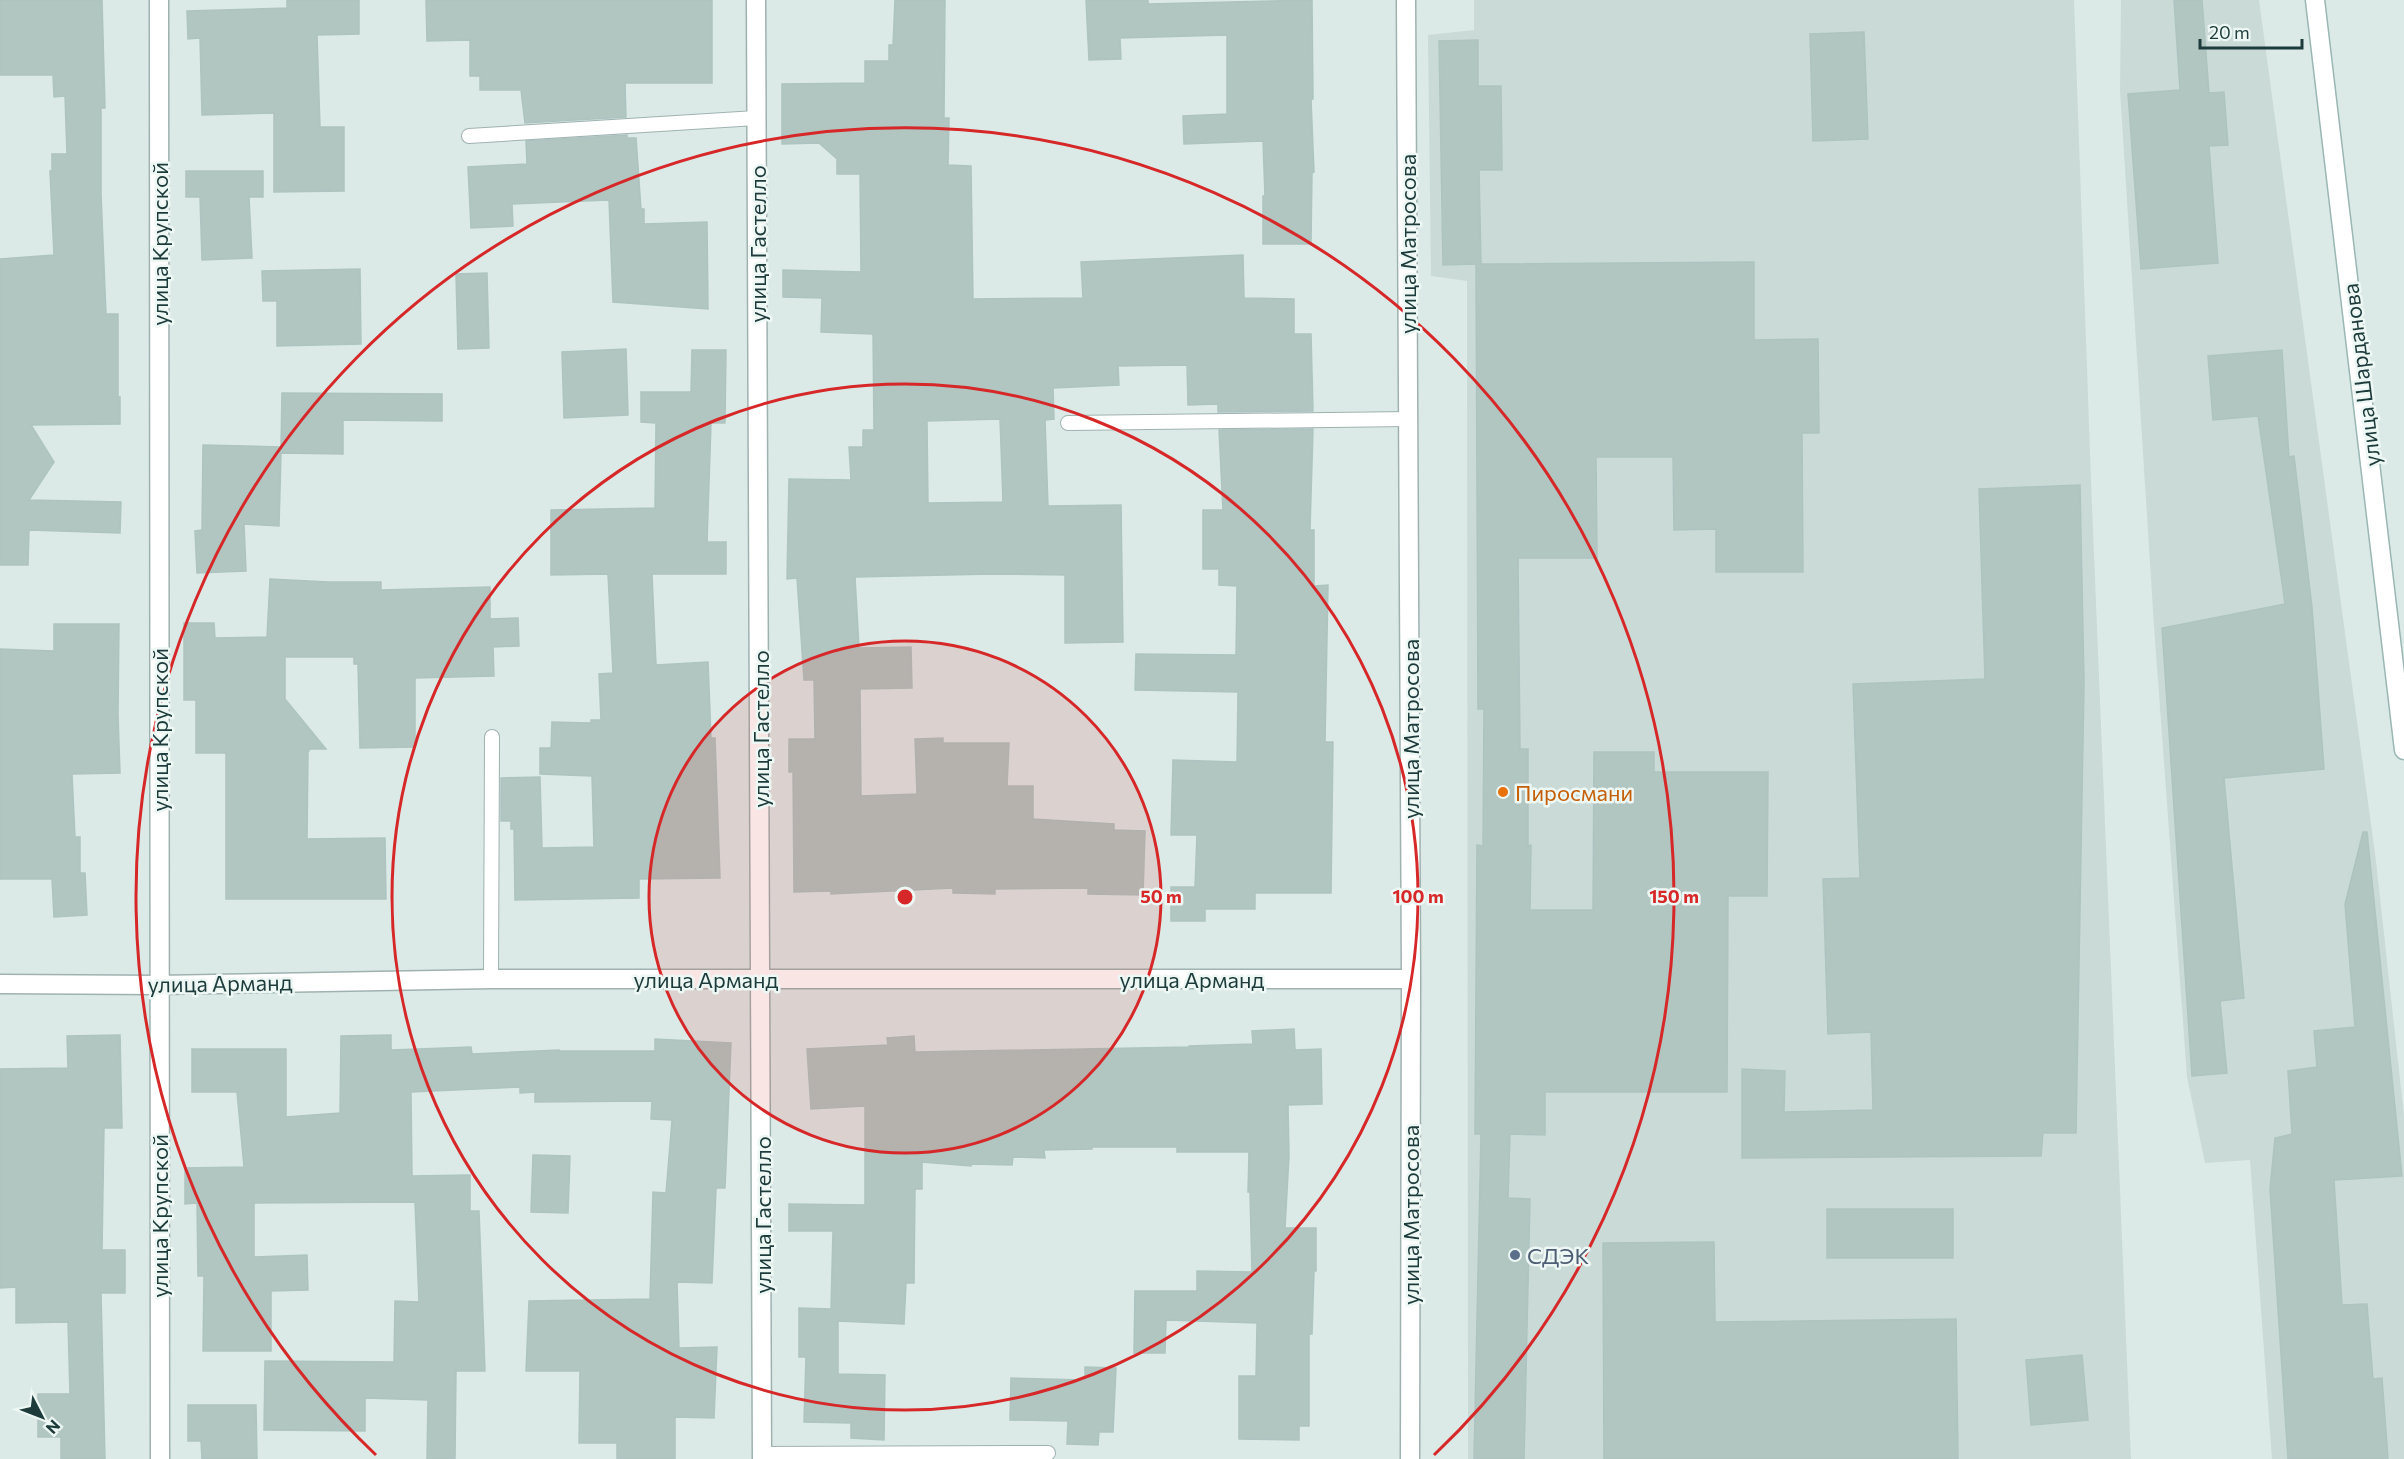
<svg xmlns="http://www.w3.org/2000/svg" width="2404" height="1459" font-family="Commissioner,sans-serif">
	<rect width="100%" height="100%" fill="#dceae7"/>
	<path fill="#cadad7" d="M 1474,0 L 2074,0 L 2091,481 L 2131,1459 L 1468,1459 L 1467,281 L 1431,276 L 1428,35 L 1474,30 Z
		M 2121,0 L 2259,0 L 2376,861 L 2404,1116 L 2404,1459 L 2272,1459 L 2250,1160 L 2205,1163 L 2187,1077 L 2154,626 L 2120,90 Z"/>
	<path fill="#b1c5c1" stroke="#aec4c0" stroke-width="1.5" fill-rule="evenodd" d="M 0,0 L 102,0 L 105,108 L 101,108 L 101,194 L 106,314 L 118,314 L 118,397 L 120,397 L 120,424 L 31,425 L 54,462 L 29,500 L 121,502 L 120,533 L 29,530 L 28,565 L 0,565 L 0,259 L 54,255 L 50,171 L 52,171 L 52,154 L 67,154 L 65,96 L 54,97 L 53,75 L 0,75 Z
		M 287,0 L 359,0 L 359,34 L 317,35 L 320,127 L 344,127 L 344,191 L 274,192 L 274,113 L 202,115 L 200,38 L 188,39 L 187,11 L 287,8 Z
		M 426,0 L 712,0 L 712,83 L 625,83 L 626,117 L 525,123 L 521,90 L 480,90 L 480,76 L 470,76 L 470,40 L 427,41 Z
		M 895,0 L 945,0 L 944,118 L 949,118 L 948,165 L 971,166 L 973,299 L 1083,298 L 1081,262 L 1243,255 L 1244,298 L 1294,299 L 1294,334 L 1311,334 L 1313,411 L 1218,412 L 1218,404 L 1188,405 L 1187,365 L 1118,366 L 1119,385 L 1053,388 L 1054,419 L 1045,420 L 1048,506 L 1121,505 L 1123,642 L 1065,643 L 1065,575 L 993,574 L 855,577 L 859,648 L 911,647 L 912,688 L 860,689 L 861,796 L 917,794 L 915,739 L 943,738 L 943,743 L 1009,743 L 1007,786 L 1033,786 L 1033,819 L 1114,824 L 1114,830 L 1145,831 L 1143,895 L 1088,894 L 1088,888 L 995,889 L 995,894 L 953,893 L 953,888 L 831,894 L 831,891 L 794,892 L 793,772 L 789,772 L 789,739 L 815,739 L 814,680 L 804,680 L 797,578 L 787,579 L 789,479 L 851,480 L 849,447 L 863,447 L 863,430 L 874,430 L 873,334 L 821,332 L 822,298 L 783,297 L 783,270 L 861,272 L 860,174 L 837,174 L 837,159 L 819,143 L 782,144 L 782,84 L 865,83 L 865,61 L 889,61 L 889,45 L 893,45 ZM 1000,419 L 1003,502 L 928,503 L 927,421 Z
		M 1086,0 L 1148,0 L 1148,4 L 1312,0 L 1313,99 L 1311,99 L 1314,172 L 1312,173 L 1311,244 L 1263,244 L 1263,196 L 1265,196 L 1263,141 L 1184,144 L 1183,116 L 1227,114 L 1227,35 L 1120,38 L 1121,59 L 1089,60 Z
		M 2174,0 L 2202,0 L 2209,93 L 2224,92 L 2228,145 L 2209,146 L 2218,263 L 2141,269 L 2128,94 L 2180,90 Z
		M 1864,32 L 1868,139 L 1813,141 L 1810,34 Z
		M 1478,40 L 1478,86 L 1501,86 L 1502,170 L 1479,170 L 1481,264 L 1754,262 L 1754,340 L 1818,339 L 1819,433 L 1802,433 L 1803,572 L 1716,572 L 1716,529 L 1674,530 L 1673,457 L 1596,457 L 1597,558 L 1518,558 L 1520,749 L 1528,749 L 1528,846 L 1531,845 L 1530,910 L 1593,910 L 1594,752 L 1654,752 L 1654,772 L 1768,772 L 1767,896 L 1728,896 L 1727,1092 L 1545,1092 L 1545,1135 L 1510,1134 L 1508,1198 L 1530,1199 L 1524,1459 L 1474,1459 L 1481,1134 L 1475,1134 L 1477,845 L 1483,846 L 1484,709 L 1478,709 L 1476,264 L 1443,265 L 1439,41 Z
		M 627,135 L 627,138 L 636,138 L 641,209 L 644,209 L 644,224 L 707,222 L 708,309 L 613,302 L 609,200 L 512,204 L 513,226 L 471,228 L 468,167 L 527,164 L 526,141 Z
		M 186,171 L 263,171 L 263,197 L 249,197 L 252,258 L 202,260 L 200,197 L 186,197 Z
		M 360,269 L 361,344 L 277,346 L 277,301 L 263,301 L 262,271 Z
		M 487,273 L 489,348 L 458,349 L 456,274 Z
		M 626,349 L 628,415 L 564,418 L 562,352 Z
		M 692,350 L 726,350 L 725,423 L 711,423 L 707,542 L 726,542 L 726,574 L 652,574 L 656,665 L 708,662 L 711,738 L 715,738 L 720,878 L 639,879 L 639,898 L 515,900 L 514,829 L 511,829 L 511,821 L 501,821 L 501,778 L 540,777 L 542,848 L 594,847 L 592,776 L 540,774 L 540,748 L 551,748 L 552,722 L 591,723 L 591,720 L 601,720 L 599,674 L 613,673 L 608,574 L 551,575 L 551,510 L 655,508 L 656,423 L 641,422 L 641,392 L 691,392 Z
		M 2282,350 L 2289,457 L 2294,456 L 2312,607 L 2324,769 L 2224,778 L 2244,998 L 2220,1001 L 2227,1073 L 2192,1076 L 2162,628 L 2285,604 L 2258,416 L 2213,420 L 2208,356 Z
		M 282,393 L 442,394 L 442,421 L 343,420 L 343,454 L 281,453 L 279,526 L 244,524 L 246,571 L 197,573 L 195,531 L 202,530 L 203,445 L 281,447 Z
		M 1313,429 L 1310,530 L 1314,530 L 1314,586 L 1328,585 L 1325,742 L 1333,742 L 1331,893 L 1255,893 L 1255,909 L 1205,909 L 1205,921 L 1171,921 L 1171,887 L 1195,887 L 1197,835 L 1171,835 L 1173,760 L 1237,762 L 1238,692 L 1135,690 L 1136,654 L 1236,655 L 1237,586 L 1219,585 L 1219,569 L 1203,569 L 1203,510 L 1223,510 L 1219,430 Z
		M 2080,485 L 2084,683 L 2076,1133 L 2043,1133 L 2041,1156 L 1742,1158 L 1742,1069 L 1785,1071 L 1784,1112 L 1873,1110 L 1871,1032 L 1828,1034 L 1823,879 L 1860,878 L 1853,684 L 1985,679 L 1979,489 Z
		M 270,579 L 328,582 L 381,582 L 381,590 L 490,587 L 490,619 L 518,618 L 519,646 L 493,647 L 494,676 L 415,678 L 415,747 L 360,748 L 358,664 L 354,664 L 354,657 L 285,657 L 285,699 L 326,749 L 310,749 L 308,752 L 307,839 L 385,838 L 386,899 L 226,899 L 226,753 L 196,753 L 196,700 L 184,700 L 184,623 L 214,623 L 215,638 L 267,637 Z
		M 54,624 L 119,624 L 118,715 L 120,773 L 72,774 L 75,837 L 80,837 L 80,873 L 85,873 L 87,915 L 54,917 L 52,879 L 0,879 L 0,649 L 54,651 Z
		M 2363,832 L 2367,832 L 2402,1176 L 2334,1180 L 2342,1305 L 2367,1304 L 2373,1379 L 2382,1378 L 2388,1459 L 2288,1459 L 2270,1189 L 2275,1138 L 2292,1134 L 2288,1071 L 2317,1067 L 2314,1031 L 2355,1027 L 2345,904 Z
		M 1294,1029 L 1295,1050 L 1321,1049 L 1322,1104 L 1288,1105 L 1289,1156 L 1285,1228 L 1316,1228 L 1316,1271 L 1314,1271 L 1312,1334 L 1309,1334 L 1309,1426 L 1299,1426 L 1299,1440 L 1239,1439 L 1239,1376 L 1256,1376 L 1257,1323 L 1166,1320 L 1165,1353 L 1134,1353 L 1135,1291 L 1197,1291 L 1197,1271 L 1252,1272 L 1250,1192 L 1248,1192 L 1249,1152 L 1177,1152 L 1177,1147 L 1092,1147 L 1092,1149 L 1044,1150 L 1045,1158 L 1013,1157 L 1012,1165 L 971,1164 L 971,1166 L 922,1162 L 922,1189 L 915,1189 L 914,1283 L 906,1283 L 904,1324 L 838,1321 L 838,1374 L 885,1375 L 884,1440 L 851,1438 L 851,1423 L 804,1422 L 806,1357 L 799,1357 L 799,1308 L 831,1309 L 833,1231 L 789,1231 L 789,1204 L 865,1205 L 865,1106 L 811,1109 L 807,1049 L 888,1045 L 887,1038 L 914,1036 L 915,1052 L 1189,1047 L 1189,1046 L 1253,1044 L 1252,1031 Z
		M 120,1035 L 122,1128 L 104,1128 L 102,1250 L 125,1250 L 125,1293 L 101,1293 L 105,1459 L 61,1459 L 61,1437 L 38,1437 L 38,1394 L 70,1394 L 68,1322 L 16,1323 L 16,1287 L 0,1288 L 0,1069 L 68,1068 L 67,1036 Z
		M 391,1035 L 391,1050 L 471,1047 L 472,1054 L 559,1050 L 559,1051 L 655,1051 L 655,1039 L 731,1043 L 725,1188 L 716,1188 L 712,1283 L 677,1282 L 679,1348 L 717,1347 L 714,1418 L 675,1417 L 675,1459 L 617,1459 L 617,1443 L 579,1443 L 580,1371 L 526,1371 L 529,1301 L 650,1299 L 653,1192 L 666,1193 L 672,1120 L 651,1119 L 652,1101 L 535,1102 L 535,1092 L 520,1093 L 520,1087 L 411,1092 L 412,1176 L 470,1175 L 470,1211 L 479,1211 L 485,1371 L 456,1371 L 455,1459 L 427,1459 L 428,1400 L 365,1398 L 365,1431 L 264,1430 L 265,1361 L 394,1362 L 395,1301 L 419,1302 L 415,1202 L 254,1203 L 254,1257 L 307,1255 L 308,1290 L 271,1291 L 271,1351 L 203,1351 L 204,1276 L 198,1276 L 197,1203 L 185,1204 L 185,1168 L 244,1167 L 237,1092 L 192,1092 L 192,1049 L 286,1049 L 286,1117 L 340,1113 L 341,1036 Z
		M 533,1155 L 570,1156 L 568,1213 L 531,1212 Z
		M 1827,1209 L 1953,1209 L 1953,1258 L 1827,1258 Z
		M 1714,1242 L 1715,1322 L 1956,1319 L 1958,1459 L 1604,1459 L 1603,1243 Z
		M 2082,1355 L 2088,1420 L 2031,1425 L 2026,1360 Z
		M 1085,1367 L 1116,1368 L 1113,1432 L 1099,1432 L 1098,1445 L 1067,1444 L 1068,1421 L 1010,1420 L 1011,1378 L 1085,1380 Z
		M 188,1405 L 256,1405 L 257,1459 L 202,1459 L 201,1441 L 188,1441 Z"/>
	<g fill="none" stroke-linecap="round" stroke-linejoin="round">
		<defs>
			<path id="service" d="M 469,136 L 756,118
				M 1068,423 L 1409,419
				M 491,979 L 492,737
				M 762,1454 L 1048,1453"/>
			<path id="minor" d="M 159,0 L 160,1459
				M 756,0 L 762,1459
				M 1406,0 L 1411,979 L 1410,1459
				M 0,984 L 159,985 L 491,979 L 1411,979"/>
			<path id="secondary" d="M 2315,0 L 2404,750"/>
		</defs>
		<use href="#service" stroke="#9fb2b0" stroke-width="16"/>
		<use href="#minor" stroke="#9fb2b0" stroke-width="21"/>
		<use href="#secondary" stroke="#9ab7b3" stroke-width="21"/>
		<use href="#service" stroke="#fff" stroke-width="14"/>
		<use href="#minor" stroke="#fff" stroke-width="18"/>
		<use href="#secondary" stroke="#fff" stroke-width="18"/>
	</g>
	<circle cx="905" cy="897" r="256" fill="#d62828" fill-opacity=".12"/>
	<g fill="none" stroke="#d62828" stroke-width="3">
		<circle cx="905" cy="897" r="256"/>
		<circle cx="905" cy="897" r="513"/>
		<path d="M376 1455A769 769 0 1 1 1434 1455"/>
	</g>
	<circle fill="#e8710a" stroke="#edf7f4" stroke-width="2" cx="1503" cy="792" r="6"/>
	<circle fill="#5c6f8a" stroke="#edf7f4" stroke-width="2" cx="1515" cy="1255" r="6"/>
	<g text-anchor="middle" dominant-baseline="central" stroke-width="5" stroke-linejoin="round" paint-order="stroke">
		<g font-size="22" fill="#1d3b3a" stroke="#edf7f4">
			<text transform="translate(159 244) rotate(-90)">улица Крупской</text>
			<text transform="translate(757 244) rotate(-90)">улица Гастелло</text>
			<text transform="translate(1407 244) rotate(-90)">улица Матросова</text>
			<text transform="translate(2361 375) rotate(-97)">улица Шарданова</text>
			<text transform="translate(760 729) rotate(-90)">улица Гастелло</text>
			<text transform="translate(1410 729) rotate(-90)">улица Матросова</text>
			<text transform="translate(159 730) rotate(-90)">улица Крупской</text>
			<text x="706" y="979">улица Арманд</text>
			<text x="1192" y="979">улица Арманд</text>
			<text transform="translate(220 983) rotate(-1)">улица Арманд</text>
			<text transform="translate(762 1215) rotate(-90)">улица Гастелло</text>
			<text transform="translate(1410 1215) rotate(-90)">улица Матросова</text>
			<text transform="translate(159 1216) rotate(-90)">улица Крупской</text>
		</g>
		<g font-size="22" fill="#c56008" stroke="#edf7f4" text-anchor="start">
			<text x="1515" y="792">Пиросмани</text>
		</g>
		<g font-size="22" fill="#4e5e75" stroke="#edf7f4" text-anchor="start">
			<text x="1527" y="1255">СДЭК</text>
		</g>
	</g>
	<circle cx="905" cy="897" r="9" fill="#d62828" stroke="#edf7f4" stroke-width="3"/>
	<g font-size="18" text-anchor="middle" font-weight="bold" fill="#d62828" stroke="#edf7f4" stroke-width="5" stroke-linejoin="round" paint-order="stroke">
		<text x="1161" y="903">50 m</text>
		<text x="1418" y="903">100 m</text>
		<text x="1674" y="903">150 m</text>
	</g>
	<g transform="translate(42 1417) rotate(132)" stroke="#edf7f4" stroke-width="4.5" paint-order="stroke">
	<path d="M0-4.5L10 22L0 15L-10 22Z" fill="#1d3b3a"/>
	<text y="-9" font-size="16" font-weight="bold" text-anchor="middle" fill="#1d3b3a">N</text>
	</g>
	<path d="M2200 39v9h102v-9" fill="none" stroke="#1d3b3a" stroke-width="3"/>
	<text x="2209" y="39" font-size="18" fill="#1d3b3a" stroke="#edf7f4" stroke-width="4.5" paint-order="stroke">20 m</text>
</svg>
